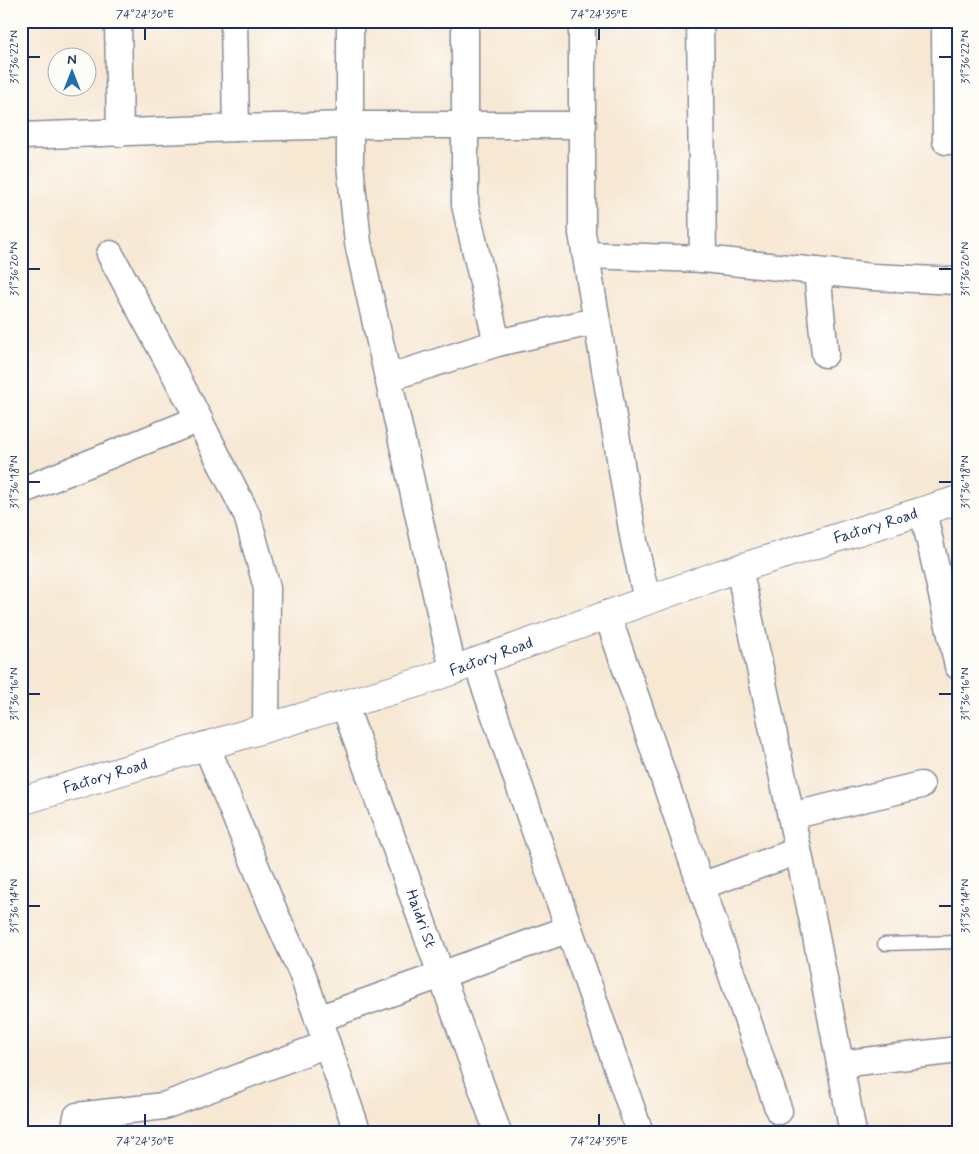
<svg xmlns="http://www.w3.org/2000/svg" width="979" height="1154" font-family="Mynerve,sans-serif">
	<rect width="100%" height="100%" fill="#fdfcf7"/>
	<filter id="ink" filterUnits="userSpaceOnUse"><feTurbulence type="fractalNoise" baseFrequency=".02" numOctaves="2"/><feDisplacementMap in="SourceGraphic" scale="10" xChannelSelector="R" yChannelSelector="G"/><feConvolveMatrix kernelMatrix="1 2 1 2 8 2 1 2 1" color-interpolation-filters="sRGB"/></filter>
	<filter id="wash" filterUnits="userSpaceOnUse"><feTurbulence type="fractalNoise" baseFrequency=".0096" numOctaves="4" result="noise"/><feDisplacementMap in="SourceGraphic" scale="20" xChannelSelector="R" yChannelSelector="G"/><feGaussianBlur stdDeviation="1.12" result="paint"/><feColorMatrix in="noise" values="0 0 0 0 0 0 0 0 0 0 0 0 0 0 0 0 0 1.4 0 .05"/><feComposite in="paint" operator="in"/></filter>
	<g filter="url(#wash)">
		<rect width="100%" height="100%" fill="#f7e8d4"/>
	</g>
	<g filter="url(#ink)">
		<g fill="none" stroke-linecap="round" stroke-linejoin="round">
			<defs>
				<path id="service" d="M 884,944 L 958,942"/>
				<g id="minor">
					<path d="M 118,21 L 120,133"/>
					<path d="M 234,21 L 236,128 L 350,125 L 583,125"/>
					<path d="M 350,21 L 350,164 L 358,243 L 453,670"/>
					<path d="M 582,21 L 582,233 L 634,541 L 647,600"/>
					<path d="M 700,21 L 703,259 L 872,277 L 958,281"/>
					<path d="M 958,29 L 945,29 L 946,141 L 958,141"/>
					<path d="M 21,136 L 236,128"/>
					<path d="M 110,254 L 190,402 L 247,515 L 267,588 L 266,727"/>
					<path d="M 586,255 L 703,259"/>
					<path d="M 817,271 L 825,354"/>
					<path d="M 497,343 L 596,321"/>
					<path d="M 388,378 L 497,343 L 465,205 L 465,21"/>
					<path d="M 21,491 L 199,419"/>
					<path d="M 923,511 L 958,666"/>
					<path d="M 739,568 L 815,931 L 853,1133"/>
					<path d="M 607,614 L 779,1111"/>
					<path d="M 476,661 L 640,1133"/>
					<path id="s1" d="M 344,704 L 498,1133"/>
					<path d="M 206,745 L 274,911 L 302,973 L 358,1133"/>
					<path d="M 791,816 L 921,785"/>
					<path d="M 701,886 L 798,851"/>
					<path d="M 318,1019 L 569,929"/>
					<path d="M 840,1064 L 958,1050"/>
					<path d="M 74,1133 L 77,1116 L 164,1106 L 327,1044"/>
				</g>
				<g id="secondary">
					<path id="s2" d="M 21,801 L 420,682 L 721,574 L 958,500"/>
				</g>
			</defs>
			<use href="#service" stroke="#898c99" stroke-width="15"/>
			<use href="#minor" stroke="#898c99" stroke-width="29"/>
			<use href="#secondary" stroke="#898c99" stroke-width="30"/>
			<use href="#service" stroke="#fff" stroke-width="12"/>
			<use href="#minor" stroke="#fff" stroke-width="26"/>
			<use href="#secondary" stroke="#fff" stroke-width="28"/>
		</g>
	</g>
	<path fill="none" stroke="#1b2f5e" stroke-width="2" d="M 145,28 L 145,40M 599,28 L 599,40M 28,57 L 40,57M 939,57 L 952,57M 28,269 L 40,269M 939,269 L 952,269M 28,482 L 40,482M 939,482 L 952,482M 28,694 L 40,694M 939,694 L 952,694M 28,906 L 40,906M 939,906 L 952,906M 145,1114 L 145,1126M 599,1114 L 599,1126"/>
	<g text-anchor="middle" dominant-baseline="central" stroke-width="4" stroke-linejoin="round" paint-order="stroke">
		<g font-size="16" fill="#1b2f5e" stroke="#fdfcf7">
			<text stroke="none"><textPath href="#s2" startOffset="898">Factory Road</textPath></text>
			<text stroke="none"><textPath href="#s2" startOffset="492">Factory Road</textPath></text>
			<text stroke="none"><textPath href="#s2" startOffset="88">Factory Road</textPath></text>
			<text stroke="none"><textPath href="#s1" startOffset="228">Haidri St</textPath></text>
		</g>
	</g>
	<rect width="979" height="1154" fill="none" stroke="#fdfcf7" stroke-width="55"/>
	<g transform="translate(72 72)"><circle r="24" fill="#fdfcf7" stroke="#a3aaba"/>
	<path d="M0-4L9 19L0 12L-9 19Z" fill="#1f6fb2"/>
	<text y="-8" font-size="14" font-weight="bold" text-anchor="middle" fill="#1b2f5e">N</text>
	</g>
	<rect x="28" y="28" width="924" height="1098" fill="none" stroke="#1b2f5e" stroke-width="2"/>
	<g font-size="12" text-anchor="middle" fill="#1b2f5e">
		<text x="145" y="18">74°24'30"E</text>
		<text x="599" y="18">74°24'35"E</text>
		<text transform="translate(14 57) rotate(-90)" y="4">31°36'22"N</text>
		<text transform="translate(965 57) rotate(-90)" y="4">31°36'22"N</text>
		<text transform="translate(14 269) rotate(-90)" y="4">31°36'20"N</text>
		<text transform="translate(965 269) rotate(-90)" y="4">31°36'20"N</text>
		<text transform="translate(14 482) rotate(-90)" y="4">31°36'18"N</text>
		<text transform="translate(965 482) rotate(-90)" y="4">31°36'18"N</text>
		<text transform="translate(14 694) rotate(-90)" y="4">31°36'16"N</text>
		<text transform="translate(965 694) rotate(-90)" y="4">31°36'16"N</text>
		<text transform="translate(14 906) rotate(-90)" y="4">31°36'14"N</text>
		<text transform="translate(965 906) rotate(-90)" y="4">31°36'14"N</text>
		<text x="145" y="1145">74°24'30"E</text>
		<text x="599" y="1145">74°24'35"E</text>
	</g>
</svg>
